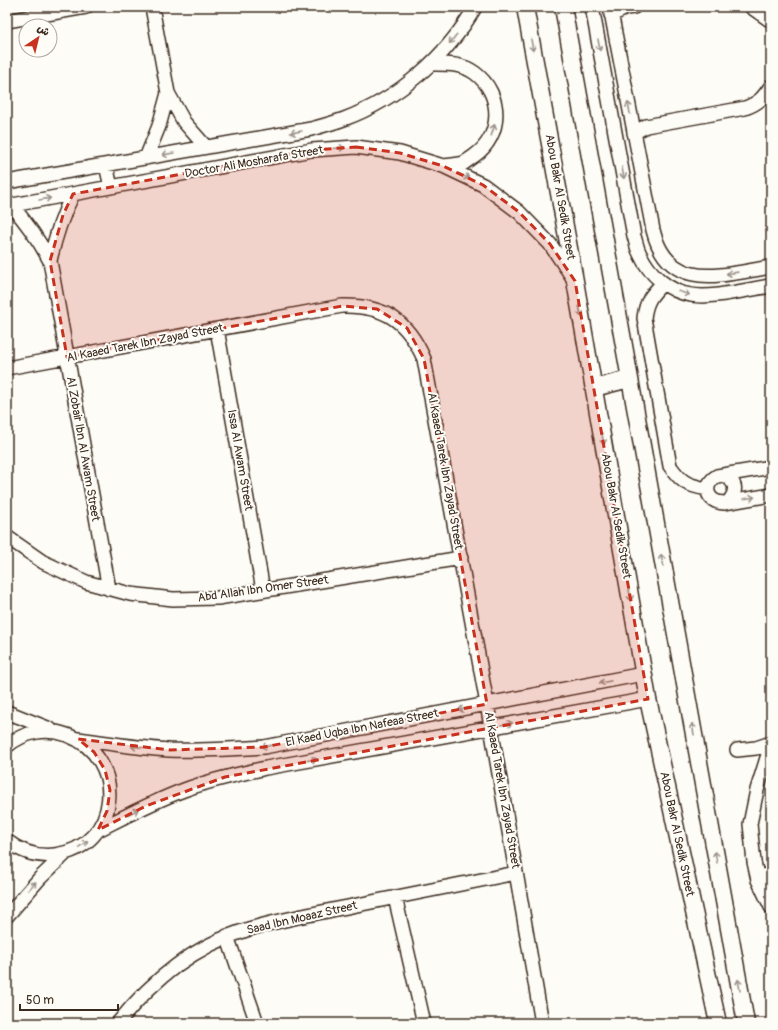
<svg xmlns="http://www.w3.org/2000/svg" width="778" height="1030" font-family="Pangolin,'Playpen Sans Arabic',sans-serif">
	<rect width="100%" height="100%" fill="#fdfcf7"/>
	<filter id="ink" filterUnits="userSpaceOnUse"><feTurbulence type="fractalNoise" baseFrequency=".025" numOctaves="2"/><feDisplacementMap in="SourceGraphic" scale="8" xChannelSelector="R" yChannelSelector="G"/><feConvolveMatrix kernelMatrix="1 2 1 2 8 2 1 2 1" color-interpolation-filters="sRGB"/></filter>
	<g filter="url(#ink)">
		<g fill="none" stroke-linecap="round" stroke-linejoin="round">
			<defs>
				<path id="minor" d="M 152,7 L 168,93 L 184,122 L 206,147
					M 592,7 L 634,236 C 636,242 637,249 640,254 C 649,274 669,292 691,295 C 712,299 749,289 771,286
					M 610,7 L 653,230 C 669,294 723,274 771,267
					M 751,7 L 771,21
					M 611,15 L 626,8 L 634,7
					M 7,21 L 86,7
					M 431,64 C 446,64 462,63 475,73 C 503,94 503,136 474,156 C 471,158 467,161 464,163 C 457,165 449,165 443,166
					M 634,133 L 646,126 L 745,108 C 759,103 763,98 771,86
					M 146,158 L 159,126 L 168,93
					M 106,165 L 111,187
					M 7,182 L 311,129 C 322,126 333,123 344,119 C 398,99 447,57 475,7
					M 11,205 C 27,223 39,240 50,261 L 109,589
					M 7,206 L 312,150 L 356,147 L 400,153 L 443,166 L 483,185 L 519,212 L 550,244 L 573,278
					M 50,261 C 55,237 62,216 73,194
					M 663,283 C 651,295 646,301 644,318 L 670,466 C 682,483 687,485 707,489
					M 217,329 L 263,590
					M 7,368 L 342,306 C 384,305 407,320 424,359 L 487,704 L 542,1023
					M 771,467 L 717,476 C 702,485 706,502 724,503 L 771,495
					M 723,475 C 736,481 738,490 729,501
					M 7,537 L 43,562 L 86,582 L 130,594 L 173,599 L 218,598 L 461,558
					M 7,712 L 50,729
					M 78,739 C 108,743 138,748 169,750 C 200,751 232,749 264,747 L 643,674
					M 771,745 L 757,790 L 750,824 L 754,862 L 758,880 L 771,907
					M 7,746 C 24,732 46,727 67,735 C 128,757 121,846 55,855 C 38,857 21,852 7,841
					M 737,750 L 756,748 L 771,743
					M 98,830 C 126,816 154,801 184,790 C 211,780 239,774 266,768 L 648,699
					M 758,880 L 766,875 L 771,875
					M 395,897 L 424,1023
					M 7,916 L 40,878 L 66,853
					M 227,936 L 257,1023
					M 118,1023 C 153,979 194,946 249,929 C 282,919 318,913 352,906 C 407,895 462,884 516,873"/>
				<path id="major" d="M 525,7 L 575,281 L 648,699 L 718,1023
					M 563,7 L 746,1023
					M 594,388 L 629,379"/>
			</defs>
			<use href="#minor" stroke="#3b2a1e" stroke-width="16"/>
			<use href="#major" stroke="#3b2a1e" stroke-width="19"/>
			<use href="#minor" stroke="#fdfcf7" stroke-width="13"/>
			<use href="#major" stroke="#fdfcf7" stroke-width="16"/>
		</g>
		<defs><path id="oneway-shaft" d="M-6 0H5M1.5-3L5.5 0L1.5 3" fill="none" stroke-width="1.6" stroke-linecap="round" stroke-linejoin="round"/></defs>
		<g stroke="#9c938a">
			<use href="#oneway-shaft" transform="translate(453 39) rotate(129)"/>
			<use href="#oneway-shaft" transform="translate(532 45) rotate(80)"/>
			<use href="#oneway-shaft" transform="translate(599 45) rotate(80)"/>
			<use href="#oneway-shaft" transform="translate(629 108) rotate(-101)"/>
			<use href="#oneway-shaft" transform="translate(493 130) rotate(-73)"/>
			<use href="#oneway-shaft" transform="translate(296 132) rotate(170)"/>
			<use href="#oneway-shaft" transform="translate(339 148) rotate(-3)"/>
			<use href="#oneway-shaft" transform="translate(168 154) rotate(170)"/>
			<use href="#oneway-shaft" transform="translate(623 173) rotate(80)"/>
			<use href="#oneway-shaft" transform="translate(464 176) rotate(26)"/>
			<use href="#oneway-shaft" transform="translate(45 199) rotate(-10)"/>
			<use href="#oneway-shaft" transform="translate(732 273) rotate(172)"/>
			<use href="#oneway-shaft" transform="translate(684 293) rotate(18)"/>
			<use href="#oneway-shaft" transform="translate(580 311) rotate(80)"/>
			<use href="#oneway-shaft" transform="translate(603 439) rotate(80)"/>
			<use href="#oneway-shaft" transform="translate(749 498) rotate(-9)"/>
			<use href="#oneway-shaft" transform="translate(662 560) rotate(-100)"/>
			<use href="#oneway-shaft" transform="translate(630 595) rotate(80)"/>
			<use href="#oneway-shaft" transform="translate(605 682) rotate(169)"/>
			<use href="#oneway-shaft" transform="translate(464 709) rotate(169)"/>
			<use href="#oneway-shaft" transform="translate(507 724) rotate(-10)"/>
			<use href="#oneway-shaft" transform="translate(693 729) rotate(-100)"/>
			<use href="#oneway-shaft" transform="translate(267 746) rotate(171)"/>
			<use href="#oneway-shaft" transform="translate(137 747) rotate(-175)"/>
			<use href="#oneway-shaft" transform="translate(311 760) rotate(-10)"/>
			<use href="#oneway-shaft" transform="translate(133 812) rotate(-27)"/>
			<use href="#oneway-shaft" transform="translate(83 844) rotate(-36)"/>
			<use href="#oneway-shaft" transform="translate(716 857) rotate(-100)"/>
			<use href="#oneway-shaft" transform="translate(32 886) rotate(-48)"/>
			<use href="#oneway-shaft" transform="translate(739 985) rotate(-100)"/>
		</g>
	</g>
	<path fill="#c8321e" fill-opacity="0.2" stroke="#c8321e" stroke-width="3" stroke-dasharray="8 5" stroke-linejoin="round" d="M 356,147 L 400,153 L 443,166 L 483,185 L 519,212 L 550,244 L 575,281 L 648,699 L 225,777 L 146,806 L 98,830 L 107,811 L 110,790 L 105,770 L 94,752 L 78,739 L 170,750 L 264,747 L 487,704 L 424,359 L 407,328 L 377,309 L 342,306 L 67,357 L 50,261 L 63,215 L 73,194 L 312,150 Z"/>
	<g text-anchor="middle" dominant-baseline="central" stroke-width="4" stroke-linejoin="round" paint-order="stroke">
		<g font-size="12" fill="#3b2a1e" stroke="#fdfcf7">
			<text transform="translate(254 162) rotate(-10)">Doctor Ali Mosharafa Street</text>
			<text transform="translate(560 197) rotate(80)">Abou Bakr Al Sedik Street</text>
			<text transform="translate(145 343) rotate(-11)">Al Kaaed Tarek Ibn Zayad Street</text>
			<text transform="translate(83 449) rotate(80)">Al Zobair Ibn Al Awam Street</text>
			<text transform="translate(240 460) rotate(80)">Issa Al Awam Street</text>
			<text transform="translate(445 471) rotate(80)">Al Kaaed Tarek Ibn Zayad Street</text>
			<text transform="translate(616 516) rotate(80)">Abou Bakr Al Sedik Street</text>
			<text transform="translate(263 589) rotate(-8)">Abd Allah Ibn Omer Street</text>
			<text transform="translate(362 728) rotate(-11)">El Kaed Uqba Ibn Nafeaa Street</text>
			<text transform="translate(502 790) rotate(80)">Al Kaaed Tarek Ibn Zayad Street</text>
			<text transform="translate(677 834) rotate(78)">Abou Bakr Al Sedik Street</text>
			<text transform="translate(302 918) rotate(-13)">Saad Ibn Moaaz Street</text>
		</g>
	</g>
	<rect width="778" height="1030" fill="none" stroke="#fdfcf7" stroke-width="24"/>
	<rect x="12" y="12" width="754" height="1006" fill="none" stroke="#3b2a1e" stroke-width="1.5" filter="url(#ink)"/>
	<g transform="translate(38 38) rotate(35)"><circle r="19" fill="#fdfcf7" stroke="#afa8a0"/>
	<path d="M0-3L7 15L0 10L-7 15Z" fill="#c8321e"/>
	<text y="-6" font-size="11" font-weight="bold" text-anchor="middle" fill="#3b2a1e">ش</text>
	</g>
	<path d="M20 1004v6h98v-6" fill="none" stroke="#3b2a1e" stroke-width="2"/>
	<text x="26" y="1004" font-size="12" fill="#3b2a1e" stroke="#fdfcf7" stroke-width="3" paint-order="stroke">50 m</text>
</svg>
